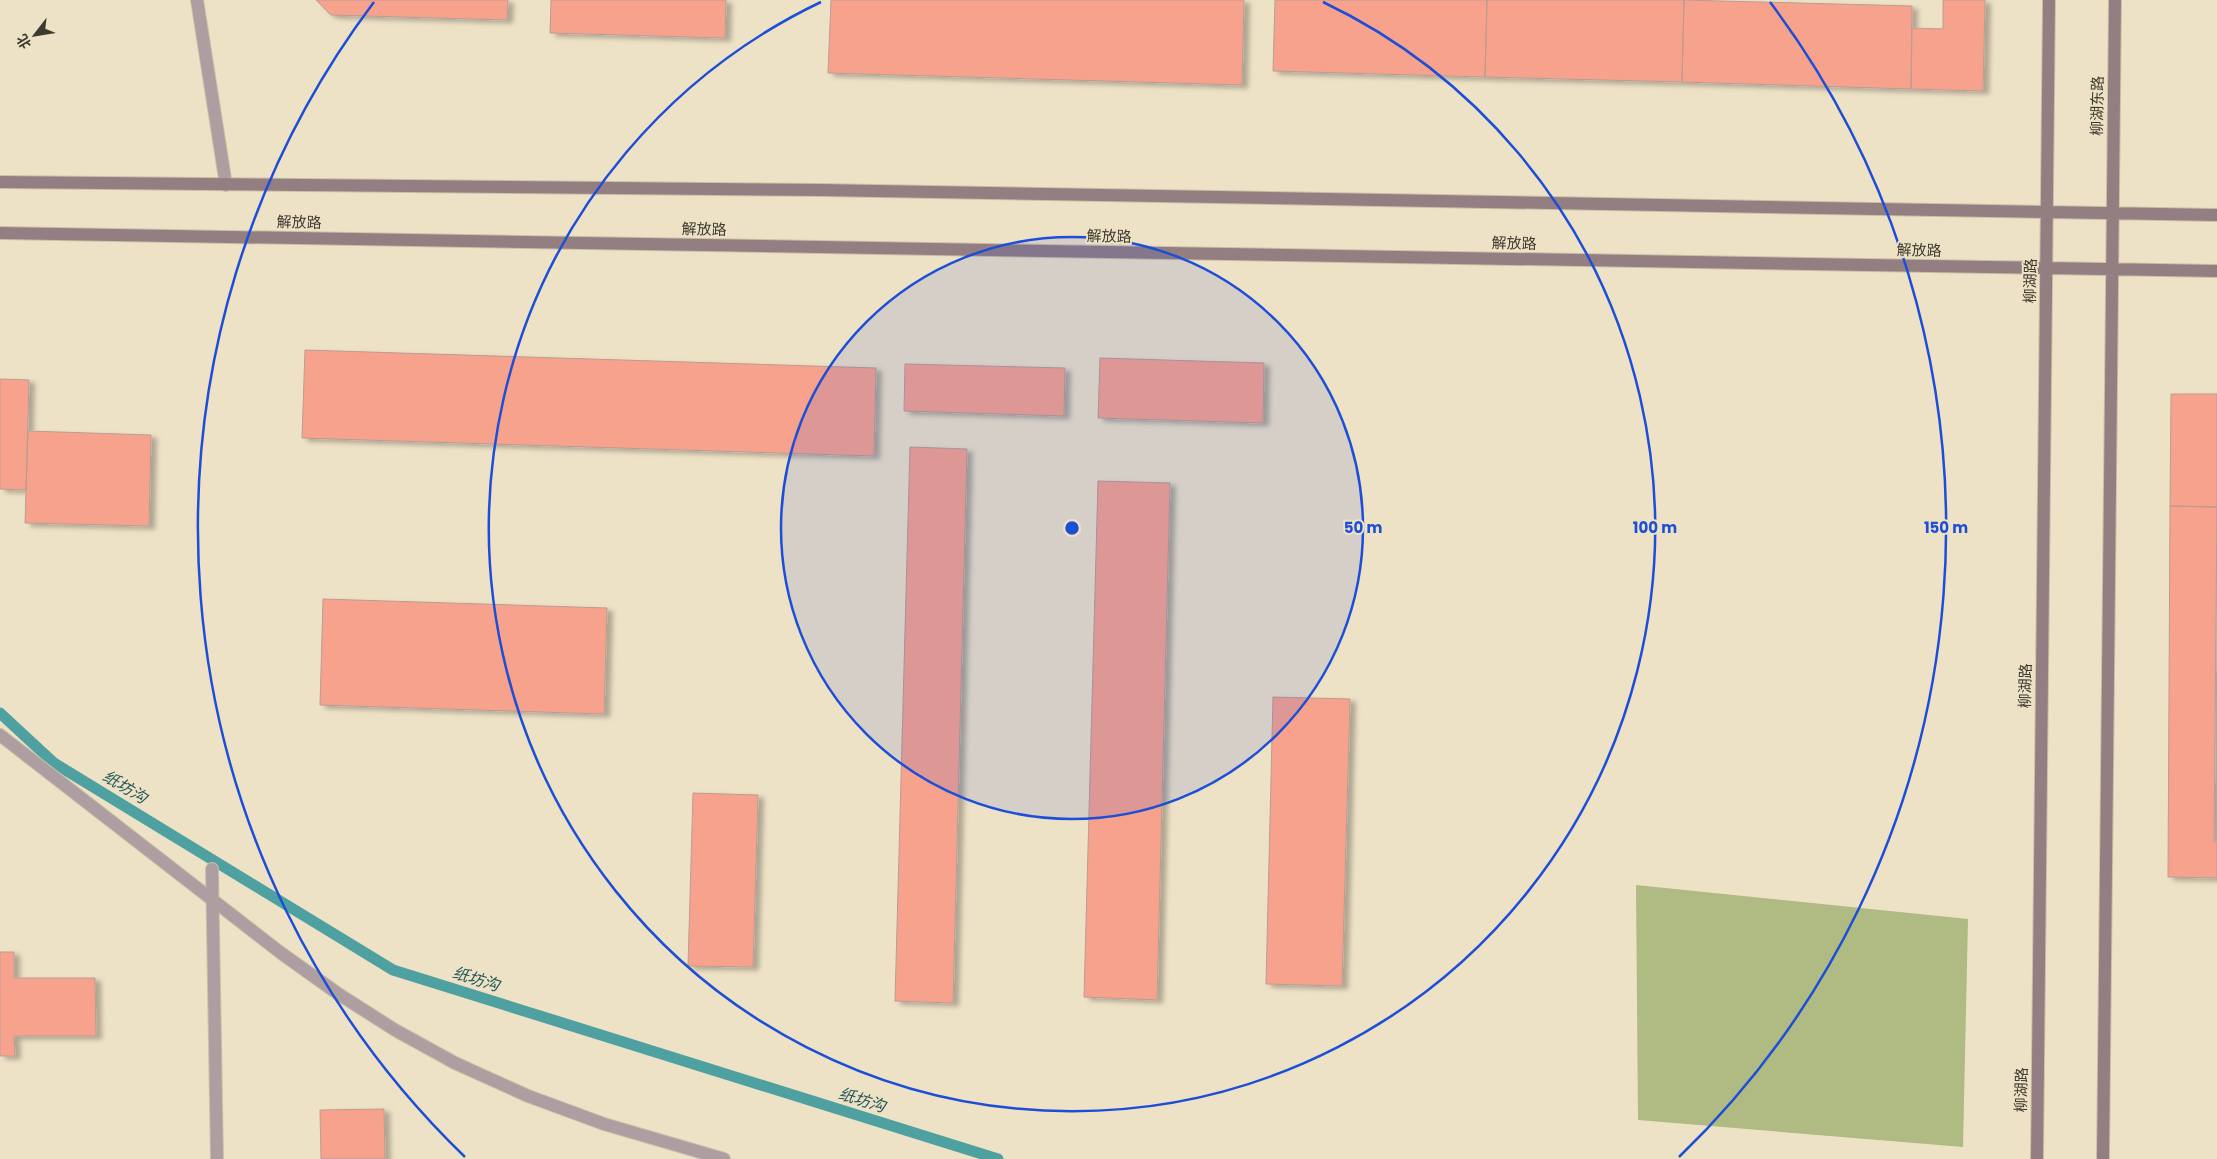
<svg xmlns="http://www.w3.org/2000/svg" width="2217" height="1159" font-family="Poppins,'Noto Sans SC',sans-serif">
	<defs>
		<filter id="shadow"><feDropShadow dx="5.5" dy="3" stdDeviation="2.5" flood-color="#0004"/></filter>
	</defs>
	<rect width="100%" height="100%" fill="#eee2c6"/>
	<path fill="#afbb82" d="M 1636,885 L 1968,919 L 1963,1147 L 1638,1120 Z"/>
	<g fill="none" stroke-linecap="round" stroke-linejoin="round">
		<path stroke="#4ea1a0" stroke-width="11" d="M 0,713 L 54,763 L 393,970 L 998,1159"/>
	</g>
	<path fill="#f7a28c" stroke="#bb9c94" filter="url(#shadow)" d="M 316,0 L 508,0 L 507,20 L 331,15 Z
		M 551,0 L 726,0 L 725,38 L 550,33 Z
		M 831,0 L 1244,0 L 1242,85 L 828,73 Z
		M 1275,0 L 1487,0 L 1485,77 L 1273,71 Z
		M 1487,0 L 1684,0 L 1682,82 L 1485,77 Z
		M 1684,0 L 1912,6 L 1911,89 L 1682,82 Z
		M 1943,0 L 1985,0 L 1983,91 L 1911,89 L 1912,28 L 1943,29 Z
		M 305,350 L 876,368 L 874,456 L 302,438 Z
		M 1100,358 L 1264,363 L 1263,423 L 1098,418 Z
		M 905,364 L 1065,368 L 1064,416 L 904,411 Z
		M 0,379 L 29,380 L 26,490 L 0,489 Z
		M 2171,394 L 2217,394 L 2217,507 L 2170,506 Z
		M 28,431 L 151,435 L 149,526 L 25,523 Z
		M 910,447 L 967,449 L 953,1003 L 895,1001 Z
		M 1098,481 L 1170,483 L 1157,1000 L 1084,997 Z
		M 2170,506 L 2217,507 L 2214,842 L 2217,842 L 2217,878 L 2168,877 Z
		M 323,599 L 607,608 L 604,714 L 320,705 Z
		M 1273,697 L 1350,699 L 1342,986 L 1266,984 Z
		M 693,793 L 758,795 L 753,967 L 688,966 Z
		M 0,952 L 14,952 L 14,978 L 95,978 L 96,1036 L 14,1036 L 15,1056 L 0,1056 Z
		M 384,1109 L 385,1159 L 321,1159 L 320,1110 Z"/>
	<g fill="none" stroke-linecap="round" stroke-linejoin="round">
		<defs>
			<path id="street" d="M 197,0 L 226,185
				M 0,735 L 281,953 L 337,993 L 395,1030 L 455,1063 L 528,1096 L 604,1124 L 724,1159
				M 212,869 L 217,1159"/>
			<path id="secondary" d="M 0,182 L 821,190 L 2217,215
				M 0,233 L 2217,271
				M 2037,1159 L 2049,0
				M 2103,1159 L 2115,0"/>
		</defs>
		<use href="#street" stroke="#cbc0a8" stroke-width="14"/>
		<use href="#secondary" stroke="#cbc0a8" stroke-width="14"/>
		<use href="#street" stroke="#ad9fa1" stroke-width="12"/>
		<use href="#secondary" stroke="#937e81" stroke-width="12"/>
	</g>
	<circle cx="1072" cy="528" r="291" fill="#1d4ed8" fill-opacity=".12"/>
	<g fill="none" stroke="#1d4ed8" stroke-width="2.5">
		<circle cx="1072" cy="528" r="291"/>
		<path d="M1323 2A583 583 0 1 1 821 2"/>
		<path d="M465 1157A874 874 0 0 1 374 2M1770 2A874 874 0 0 1 1679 1157"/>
	</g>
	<g text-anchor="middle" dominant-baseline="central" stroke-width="4" stroke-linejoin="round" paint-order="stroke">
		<g font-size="15" fill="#3e3a2f" stroke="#eee2c6">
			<text transform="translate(2097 106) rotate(-89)">柳湖东路</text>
			<text transform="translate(299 222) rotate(1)">解放路</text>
			<text transform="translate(704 229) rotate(1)">解放路</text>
			<text transform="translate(1109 236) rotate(1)">解放路</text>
			<text transform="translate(1514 243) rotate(1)">解放路</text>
			<text transform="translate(1919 250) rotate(1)">解放路</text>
			<text transform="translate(2030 281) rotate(-89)">柳湖路</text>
			<text transform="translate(2025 686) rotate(-89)">柳湖路</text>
			<text transform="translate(2021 1090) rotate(-89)">柳湖路</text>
		</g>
		<g font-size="16" font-style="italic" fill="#24585a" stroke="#eee2c6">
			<text transform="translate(125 787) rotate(31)">纸坊沟</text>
			<text transform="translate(476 979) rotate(17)">纸坊沟</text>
			<text transform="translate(862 1100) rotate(17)">纸坊沟</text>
		</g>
	</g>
	<circle cx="1072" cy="528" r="8" fill="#1d4ed8" stroke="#eee2c6" stroke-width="2.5"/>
	<g font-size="15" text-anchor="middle" font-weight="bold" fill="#1d4ed8" stroke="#eee2c6" stroke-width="4" stroke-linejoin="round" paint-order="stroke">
		<text x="1363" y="533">50 m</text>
		<text x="1655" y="533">100 m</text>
		<text x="1946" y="533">150 m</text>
	</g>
	<g transform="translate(35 35) rotate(239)" stroke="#eee2c6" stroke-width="4" paint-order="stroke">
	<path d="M0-4L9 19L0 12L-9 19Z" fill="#3e3a2f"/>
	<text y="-8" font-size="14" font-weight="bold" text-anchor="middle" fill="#3e3a2f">北</text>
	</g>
</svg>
